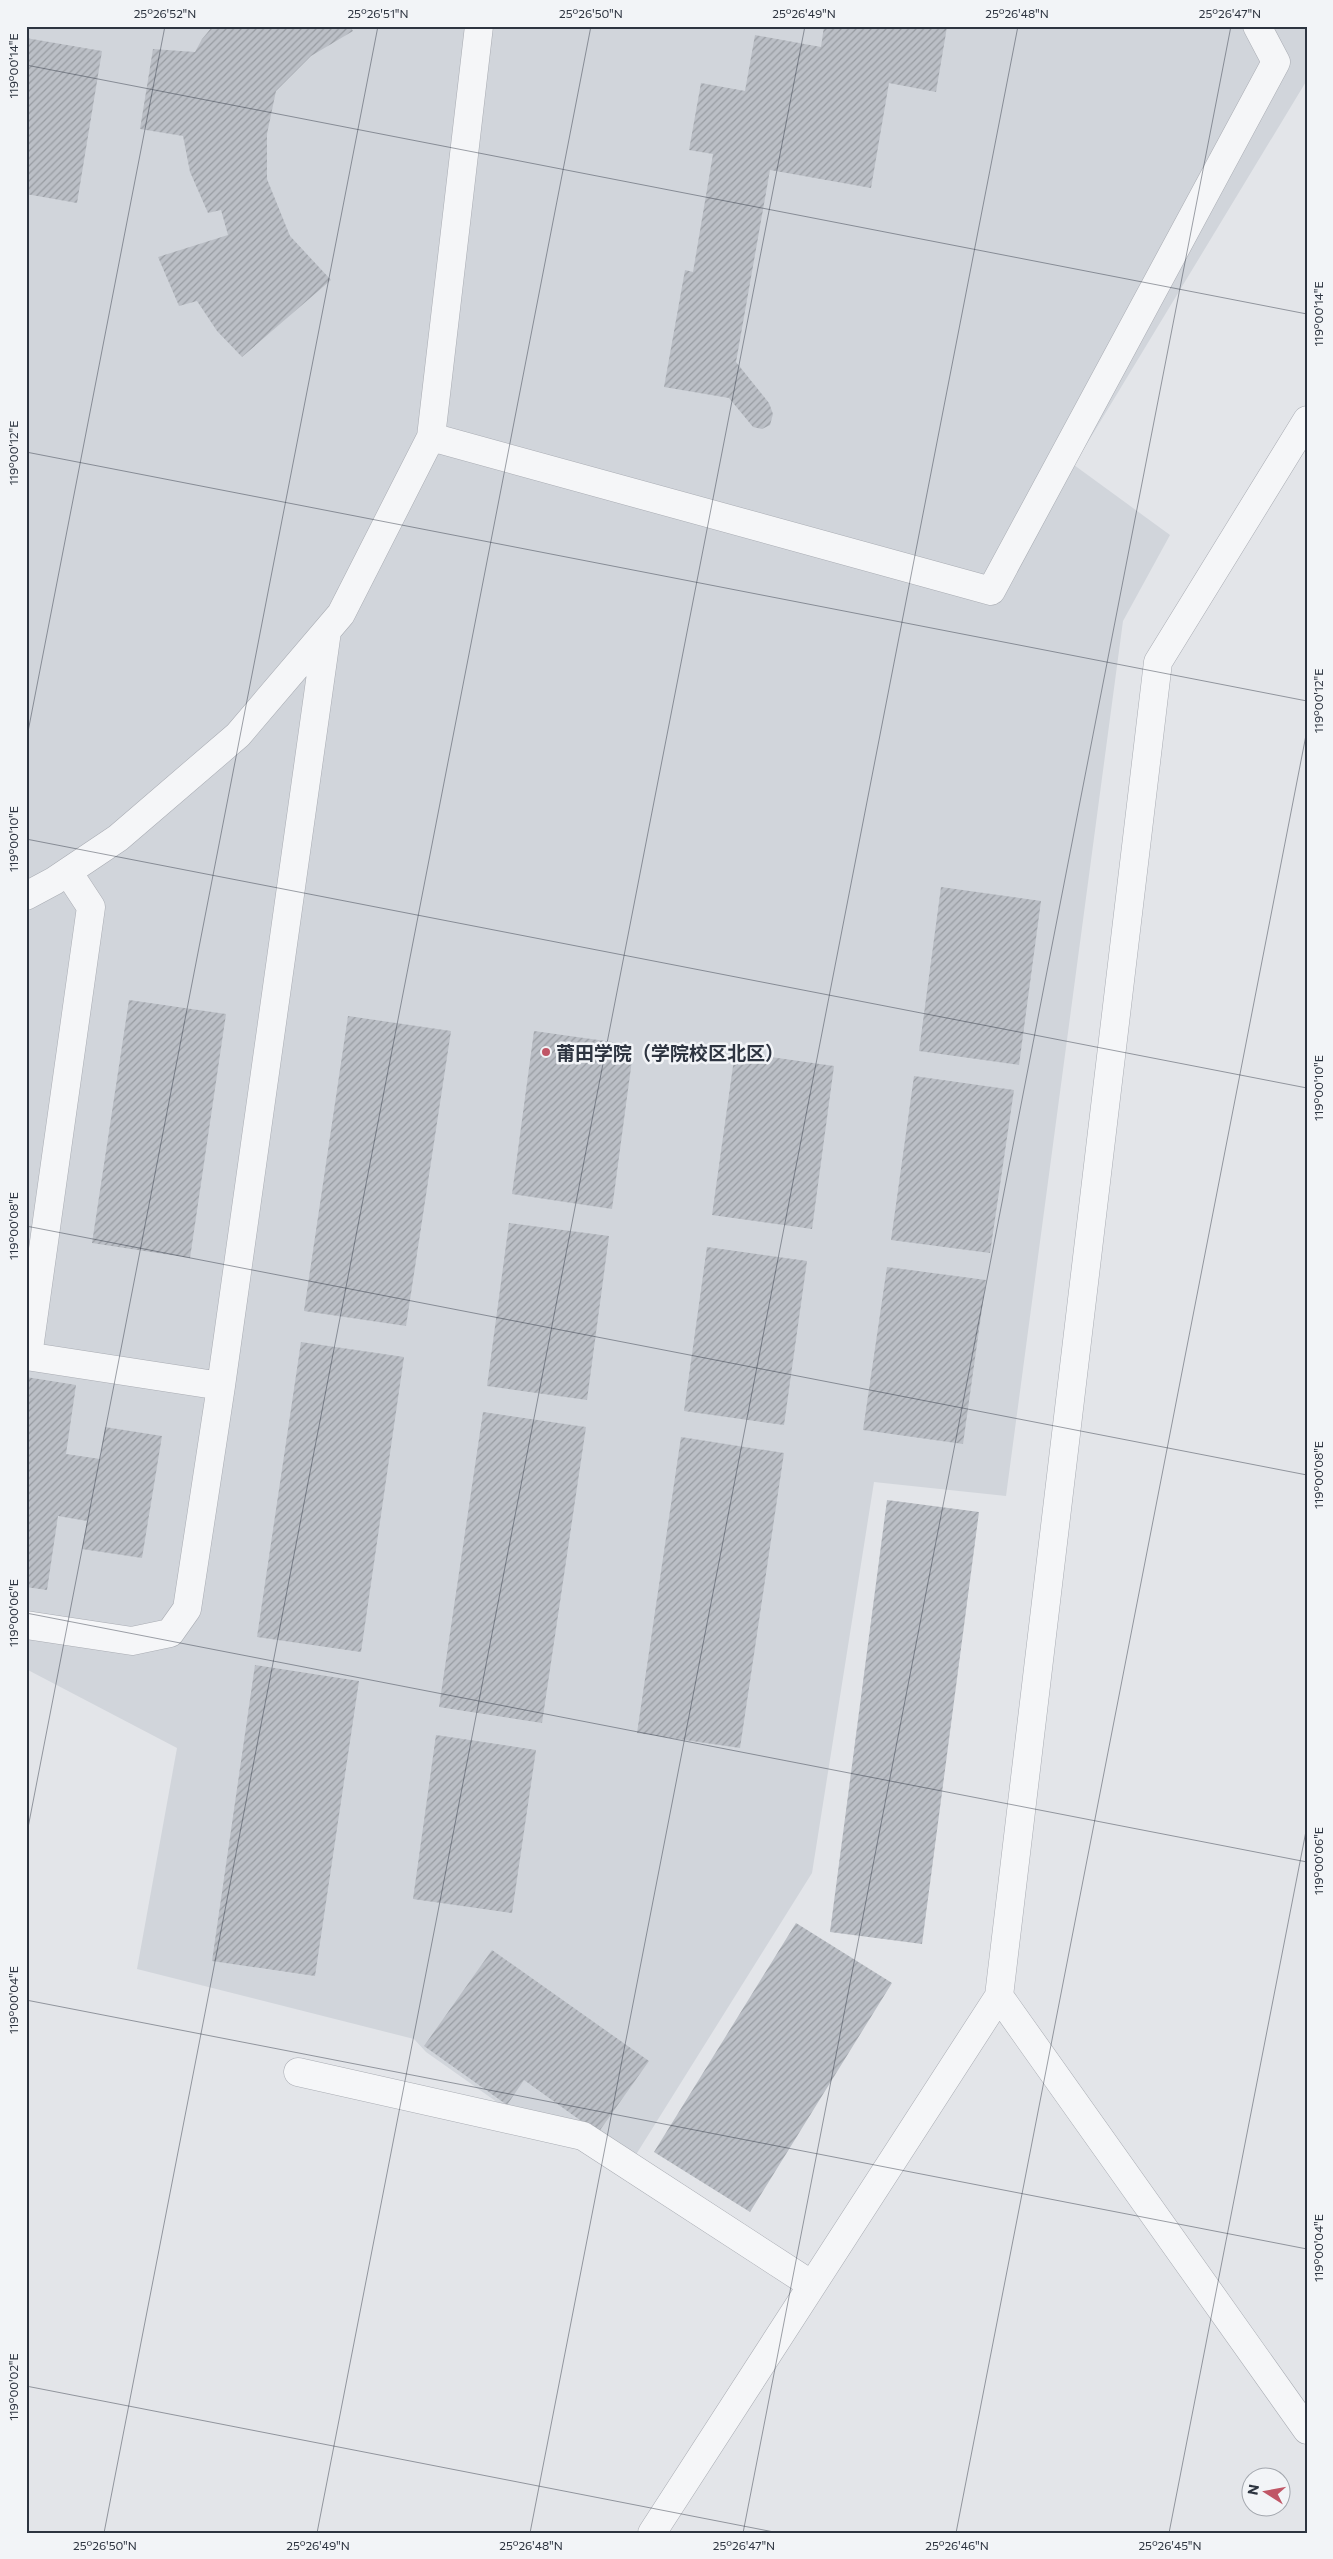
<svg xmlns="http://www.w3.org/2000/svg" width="1333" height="2559" font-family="Commissioner,'Noto Sans SC',sans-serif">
	<defs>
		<pattern id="building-hatch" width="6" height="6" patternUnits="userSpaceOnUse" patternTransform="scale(1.25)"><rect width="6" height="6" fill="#bbbfc6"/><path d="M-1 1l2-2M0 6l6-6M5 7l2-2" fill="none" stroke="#989ca2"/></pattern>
	</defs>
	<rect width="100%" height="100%" fill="#e3e5e9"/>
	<path fill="#d1d5db" d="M 26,26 L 1307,26 L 1307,80 L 1074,465 L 1170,535 L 1123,621 L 1006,1496 L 874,1482 L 812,1873 L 632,2161 L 518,2117 L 426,2052 L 414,2039 L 137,1969 L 177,1748 L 26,1669 Z"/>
	<path fill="url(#building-hatch)" d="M 213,26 L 350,26 L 353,31 L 311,56 L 276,91 L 267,134 L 267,179 L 290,236 L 331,280 L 242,357 L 217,331 L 197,301 L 179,306 L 158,257 L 228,235 L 221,210 L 208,213 L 190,172 L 183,136 L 140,129 L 153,49 L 195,52 L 202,39 Z
		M 824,26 L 947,27 L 936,92 L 889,83 L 871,188 L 770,170 L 736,362 L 769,403 L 773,414 L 770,425 L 762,429 L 753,427 L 729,398 L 664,387 L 685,270 L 693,272 L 713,154 L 689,150 L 701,83 L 745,91 L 755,35 L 821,47 Z
		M 26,38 L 102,51 L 77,203 L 26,194 Z
		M 941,887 L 1041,901 L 1019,1065 L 919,1051 Z
		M 129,1000 L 226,1014 L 190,1258 L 92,1243 Z
		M 348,1016 L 451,1031 L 406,1326 L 304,1311 Z
		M 534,1031 L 634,1045 L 612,1209 L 512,1194 Z
		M 735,1052 L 834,1066 L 812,1229 L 712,1215 Z
		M 914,1076 L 1014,1090 L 990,1253 L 891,1240 Z
		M 509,1223 L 609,1236 L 587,1400 L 487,1386 Z
		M 707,1247 L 807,1261 L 784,1425 L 684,1411 Z
		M 887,1267 L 986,1280 L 963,1444 L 863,1430 Z
		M 301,1342 L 404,1357 L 361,1652 L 257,1637 Z
		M 26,1377 L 76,1385 L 66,1454 L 100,1459 L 105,1427 L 162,1436 L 142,1558 L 82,1549 L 87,1521 L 58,1516 L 47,1590 L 26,1587 Z
		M 483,1412 L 586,1427 L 542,1723 L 439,1707 Z
		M 681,1437 L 784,1453 L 740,1748 L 637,1733 Z
		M 887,1500 L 979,1512 L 922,1944 L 830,1932 Z
		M 255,1665 L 359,1681 L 315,1976 L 212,1961 Z
		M 436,1735 L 536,1750 L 512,1913 L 413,1899 Z
		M 796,1923 L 892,1983 L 750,2212 L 654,2152 Z
		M 492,1950 L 649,2061 L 598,2133 L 524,2080 L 507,2105 L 424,2046 Z"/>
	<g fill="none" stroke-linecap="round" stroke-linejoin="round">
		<defs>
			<path id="minor" d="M 431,437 L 991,591 L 1276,62 L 1257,26
				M 26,896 L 54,881 L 118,838 L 238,735 L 341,614 L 431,437 L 479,26
				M 26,1356 L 221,1386
				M 28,1356 L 91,907 L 68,872
				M 26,1625 L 132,1641 L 170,1633 L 187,1609 L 221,1386 L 327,631
				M 999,1996 L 1307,2430
				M 298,2072 L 583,2136 L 812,2285
				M 652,2533 L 999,1996 L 1158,662 L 1307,420"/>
		</defs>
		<use href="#minor" stroke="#a9acb3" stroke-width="29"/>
		<use href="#minor" stroke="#f5f6f8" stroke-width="28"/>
	</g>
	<path fill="none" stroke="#2d3440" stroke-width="1" stroke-opacity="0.45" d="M 26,65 L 1307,314M 26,452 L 1307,701M 26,742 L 165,26M 26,839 L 1307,1088M 26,1226 L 1307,1475M 26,1613 L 1307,1862M 26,1838 L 378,26M 26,2000 L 1307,2249M 26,2386 L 779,2533M 104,2533 L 591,26M 317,2533 L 805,26M 530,2533 L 1018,26M 743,2533 L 1231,26M 956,2533 L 1307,730M 1169,2533 L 1307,1826"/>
	<circle fill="#c05666" stroke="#f2f4f7" stroke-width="2" cx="546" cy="1052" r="5"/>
	<g text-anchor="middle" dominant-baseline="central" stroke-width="5" stroke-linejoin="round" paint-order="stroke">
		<g font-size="19" font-weight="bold" fill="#2d3440" stroke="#f2f4f7" text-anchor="start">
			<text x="556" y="1052">莆田学院（学院校区北区）</text>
		</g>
	</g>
	<rect width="1333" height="2559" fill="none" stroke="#f2f4f7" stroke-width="55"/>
	<g transform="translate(1266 2492) rotate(281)"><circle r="24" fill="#f2f4f7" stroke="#a3a7ae"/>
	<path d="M0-4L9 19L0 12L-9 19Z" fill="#c05666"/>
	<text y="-8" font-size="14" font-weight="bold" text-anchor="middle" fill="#2d3440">N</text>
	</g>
	<rect x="28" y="28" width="1278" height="2504" fill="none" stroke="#2d3440" stroke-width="2"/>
	<g font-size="12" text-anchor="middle" fill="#2d3440">
		<text x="165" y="18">25°26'52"N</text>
		<text x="378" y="18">25°26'51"N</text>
		<text x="591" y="18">25°26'50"N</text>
		<text x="804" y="18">25°26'49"N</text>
		<text x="1017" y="18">25°26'48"N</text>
		<text x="1230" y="18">25°26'47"N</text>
		<text transform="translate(14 66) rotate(-90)" y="4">119°00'14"E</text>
		<text transform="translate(1319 314) rotate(-90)" y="4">119°00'14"E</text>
		<text transform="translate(14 453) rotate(-90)" y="4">119°00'12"E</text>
		<text transform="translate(1319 701) rotate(-90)" y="4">119°00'12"E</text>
		<text transform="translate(14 839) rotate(-90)" y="4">119°00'10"E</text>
		<text transform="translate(1319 1088) rotate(-90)" y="4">119°00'10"E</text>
		<text transform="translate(14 1226) rotate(-90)" y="4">119°00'08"E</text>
		<text transform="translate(1319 1475) rotate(-90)" y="4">119°00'08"E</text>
		<text transform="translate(14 1613) rotate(-90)" y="4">119°00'06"E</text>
		<text transform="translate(1319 1861) rotate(-90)" y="4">119°00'06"E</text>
		<text transform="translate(14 2000) rotate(-90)" y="4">119°00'04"E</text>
		<text transform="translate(1319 2248) rotate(-90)" y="4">119°00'04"E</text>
		<text transform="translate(14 2387) rotate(-90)" y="4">119°00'02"E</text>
		<text x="105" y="2550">25°26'50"N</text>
		<text x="318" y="2550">25°26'49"N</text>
		<text x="531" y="2550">25°26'48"N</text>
		<text x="744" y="2550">25°26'47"N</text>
		<text x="957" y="2550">25°26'46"N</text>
		<text x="1170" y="2550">25°26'45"N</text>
	</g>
</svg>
